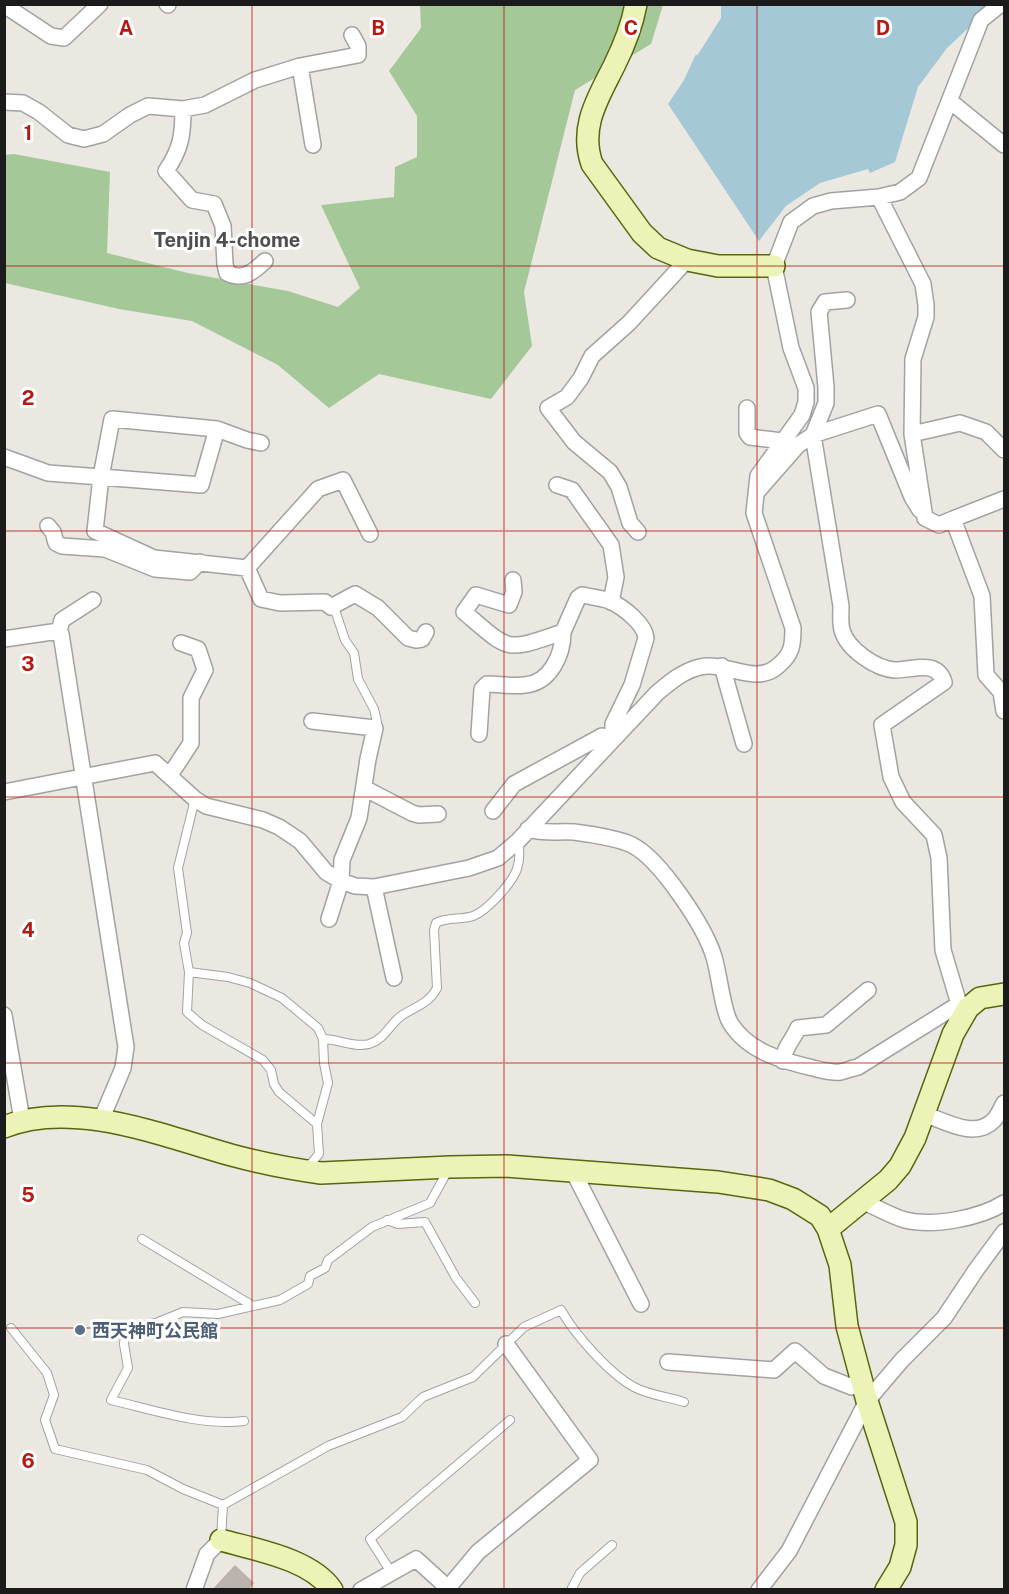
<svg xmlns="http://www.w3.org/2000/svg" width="1009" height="1594" font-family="'Public Sans','Noto Sans JP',sans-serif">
	<rect width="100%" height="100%" fill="#ebe8e1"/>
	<path fill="#a4c898" d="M 420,5 L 663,5 L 651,44 L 575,90 L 524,292 L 532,346 L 491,399 L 379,374 L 329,408 L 278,365 L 192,321 L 119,309 L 5,283 L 4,155 L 14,154 L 110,172 L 107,253 L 188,273 L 288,291 L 338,307 L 360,288 L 321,205 L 394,197 L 395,167 L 417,157 L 417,116 L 389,71 L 421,28 Z"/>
	<path fill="#a4c8d6" d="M 721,5 L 993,5 L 947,48 L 918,87 L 895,162 L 870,173 L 868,169 L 820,183 L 786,206 L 759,241 L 668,104 L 684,80 L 696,54 L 697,56 L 721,18 Z"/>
	<path fill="#bbb4ae" stroke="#bcb0a4" stroke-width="1.5" d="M 235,1566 L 253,1583 L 247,1590 L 213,1590 Z"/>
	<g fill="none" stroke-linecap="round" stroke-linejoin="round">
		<defs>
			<path id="lane" d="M 331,607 L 336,613 L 345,640 L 354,653 L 358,679 L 374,709 L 377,722 L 375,728
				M 195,799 L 178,868 L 187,933 L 184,943 L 189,972 L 187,1012 L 202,1025 L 263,1060 L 271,1070 L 274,1084 L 279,1092 L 317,1124 L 319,1154 L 307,1168
				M 189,972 L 228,977 L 250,983 L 282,998 L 318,1028 L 323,1039 L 324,1063 L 328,1083 L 317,1124
				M 323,1039 C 339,1039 354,1048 369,1044 C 385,1039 389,1025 401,1016 C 414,1007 429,1004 437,988 L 434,930 L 436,923 C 447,917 461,920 473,916 C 487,911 512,883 517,869 C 520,860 520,851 518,841
				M 387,1220 L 398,1224 L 425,1222 L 456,1278 L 475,1303
				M 142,1239 L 253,1306
				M 11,1328 L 47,1373 L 54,1395 L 45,1420 L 55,1449 L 147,1470 L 183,1489 L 223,1505 L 221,1539
				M 244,1421 C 200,1426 154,1410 111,1400 L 128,1368 L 124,1344 L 126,1329 L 156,1323 L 183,1312 L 218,1314 L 280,1300 L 308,1284 L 310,1276 L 325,1268 L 328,1260 L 372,1227 L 430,1203 L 448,1170
				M 223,1505 L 328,1446 L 402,1417 L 423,1397 L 473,1377 L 524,1327 L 561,1310 C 575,1335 610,1374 634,1387 C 649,1395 668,1397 684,1402
				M 391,1572 L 370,1539 L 510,1420
				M 574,1590 L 572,1588 L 580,1573 L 612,1545"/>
			<path id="street" d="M 167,4 L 168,5
				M 4,5 L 51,36 L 64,38 L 100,4
				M 300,66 L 313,145
				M 950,101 L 1004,145
				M 4,102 L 23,103 L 39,112 L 68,135 L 84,139 L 103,134 L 130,115 L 148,106 L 183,109 L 205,105 L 255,80 L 300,66 L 358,55 L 358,46 L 352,35
				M 183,109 C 183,135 181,149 166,171 L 192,200 L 214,204 L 223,226 L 225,264 L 227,273 C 244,281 253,272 265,261
				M 879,197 L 923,284 L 926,305 L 926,317 L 913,359 L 912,434 L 960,423 L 986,432 L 1004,450
				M 847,300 L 825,302 L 819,312 L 826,387 L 826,403 L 813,435 L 841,606 C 841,613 840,623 842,630 C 847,649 876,669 895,670 C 913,670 937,659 944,682 L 882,725 L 891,777 L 903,802 L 934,835 L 939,858 L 943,950 L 959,1004
				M 747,408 L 747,433 L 750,437 L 782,441
				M 217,429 L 201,485 L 101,477 L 112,419 L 217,429 L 247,440 L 261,443
				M 912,434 L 925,518 L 939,525 L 953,519 L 982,596 L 986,675 L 1001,692 L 1004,711
				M 4,457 L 48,473 L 101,477 L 95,531 L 154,558 L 247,568 L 318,489 L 343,480 L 370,534
				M 557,485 L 572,490 L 611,545 L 616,577 L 611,602
				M 756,493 L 798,445 L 813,435 L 878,414 L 912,497 L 920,510
				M 953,519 L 1004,499
				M 48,526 L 53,532 L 56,543 L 62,546 L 105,549 L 155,569 L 190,572 L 200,562
				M 638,532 L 630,523 L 619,487 L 610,472 L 574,442 L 548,408 L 567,397 L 581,378 L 592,356 L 629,323 L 687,260
				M 247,568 L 261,599 L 280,603 L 325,602 L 331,607 L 355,594 L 378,608 L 408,638 L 416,640 L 422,639 L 426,632
				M 59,631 L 62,620 L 93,600
				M 4,639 L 59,631 L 61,634 L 126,1047 L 123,1068 L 101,1120
				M 722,666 L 744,744
				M 312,721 L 375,728 L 368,759 L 359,818 L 342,860 L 341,881 L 329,919
				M 479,734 L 482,689 L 487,684 C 499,684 513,687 525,685 C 550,683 563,655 563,632
				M 170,775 L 191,743 L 191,698 L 205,670 L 198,649 L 181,643
				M 364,788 L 412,813 L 419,815 L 438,814
				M 4,792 L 155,763 L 195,799 L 206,806 L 263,820 L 279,827 L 300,841 L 326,872 L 341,881 L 355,886 L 374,887 L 469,868 L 498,858 L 518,841 L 657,693 C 670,682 683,671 700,667 C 728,661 756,687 779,665 C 792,654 793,645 793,628 L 754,513 L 758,476 L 802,415 L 806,402 L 806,388 L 791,348 L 774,266 L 791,222 L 813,206 L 831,201 L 879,197 L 900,192 L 919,178 L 981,20 L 1001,4
				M 493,811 L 514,784 L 602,736 L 613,739 L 613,724 L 632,685 L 646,638 C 645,624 623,607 610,601 C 602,598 591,597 582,595 L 578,598 L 563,632 C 504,652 511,652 464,612 L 476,595 L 509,605 L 514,592 L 513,580
				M 528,829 C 547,834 556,831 574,832 C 589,834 618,838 632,845 C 660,859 705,927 714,957 C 719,973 723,1013 731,1024 C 749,1052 783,1061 813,1068 C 822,1070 832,1073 840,1072 C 846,1071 852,1068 858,1067 L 959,1004 L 966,1007
				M 374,887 L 394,978
				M 4,1015 L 22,1120
				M 783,1061 C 784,1047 793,1040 798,1028 L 826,1025 L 868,990
				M 924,1114 C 945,1121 975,1140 994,1120 C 998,1116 1001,1109 1004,1103
				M 573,1171 L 641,1304
				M 862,1201 C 876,1207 891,1216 905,1220 C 934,1227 980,1218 1004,1203
				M 668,1362 L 774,1370 L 795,1351 L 824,1376 L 852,1387 L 863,1383
				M 194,1590 L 207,1554 L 221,1540
				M 361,1590 L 416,1559 L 448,1588 L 478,1552 L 590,1460 L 506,1344
				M 759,1590 L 789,1551 L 867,1401 L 902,1360 L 944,1318 L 976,1270 L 1004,1232"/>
			<path id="secondary" d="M 636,4 C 632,26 624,46 614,66 C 598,98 579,127 592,164 L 642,233 L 658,248 L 687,260 L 718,266 L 774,266
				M 4,1127 C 73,1099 163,1136 231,1155 C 261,1163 290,1169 321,1173 L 450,1167 L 506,1166 L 718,1182 L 769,1190 L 793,1199 L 820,1216 L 828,1229 L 840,1265 L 847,1326 L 867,1401 L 906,1522 L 906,1545 L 900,1567 L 886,1590
				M 828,1229 L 888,1180 L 900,1166 L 915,1138 L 953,1034 L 968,1008 L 980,998 L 1004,994
				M 221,1540 C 256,1550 311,1559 332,1590"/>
		</defs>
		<use href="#lane" stroke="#a2a2a2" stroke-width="10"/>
		<use href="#street" stroke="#a2a2a2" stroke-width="18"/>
		<use href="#secondary" stroke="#58660d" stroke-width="24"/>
		<use href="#lane" stroke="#fff" stroke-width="8"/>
		<use href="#street" stroke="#fff" stroke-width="15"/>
		<use href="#secondary" stroke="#edf3b7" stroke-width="21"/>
	</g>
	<path fill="none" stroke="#b51910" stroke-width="1.5" stroke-opacity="0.55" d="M 252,4 L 252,1590M 504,4 L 504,1590M 757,4 L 757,1590M 4,266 L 1004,266M 4,531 L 1004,531M 4,797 L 1004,797M 4,1063 L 1004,1063M 4,1328 L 1004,1328"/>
	<circle fill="#5c6f8a" stroke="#fff" stroke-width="2" cx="80" cy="1330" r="6"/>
	<g text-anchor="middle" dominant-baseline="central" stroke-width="6" stroke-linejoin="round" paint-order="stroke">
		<g font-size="18" font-weight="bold" fill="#4e5e75" stroke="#fff" text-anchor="start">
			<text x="92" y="1330">西天神町公民館</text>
		</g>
		<g font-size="20" font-weight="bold" fill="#4e4e4e" stroke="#fff">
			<text x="227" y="240">Tenjin 4-chome</text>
		</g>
	</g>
	<g font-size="20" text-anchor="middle" font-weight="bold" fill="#b51910" stroke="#fff" stroke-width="6" stroke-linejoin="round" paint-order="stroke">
		<text x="126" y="35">A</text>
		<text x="378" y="35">B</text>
		<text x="631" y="35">C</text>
		<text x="883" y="35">D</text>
		<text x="28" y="140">1</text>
		<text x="28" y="405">2</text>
		<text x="28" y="671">3</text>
		<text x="28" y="937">4</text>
		<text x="28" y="1202">5</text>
		<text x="28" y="1468">6</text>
	</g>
	<rect width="1009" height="1594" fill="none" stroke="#1b1b1b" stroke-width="12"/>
</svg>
